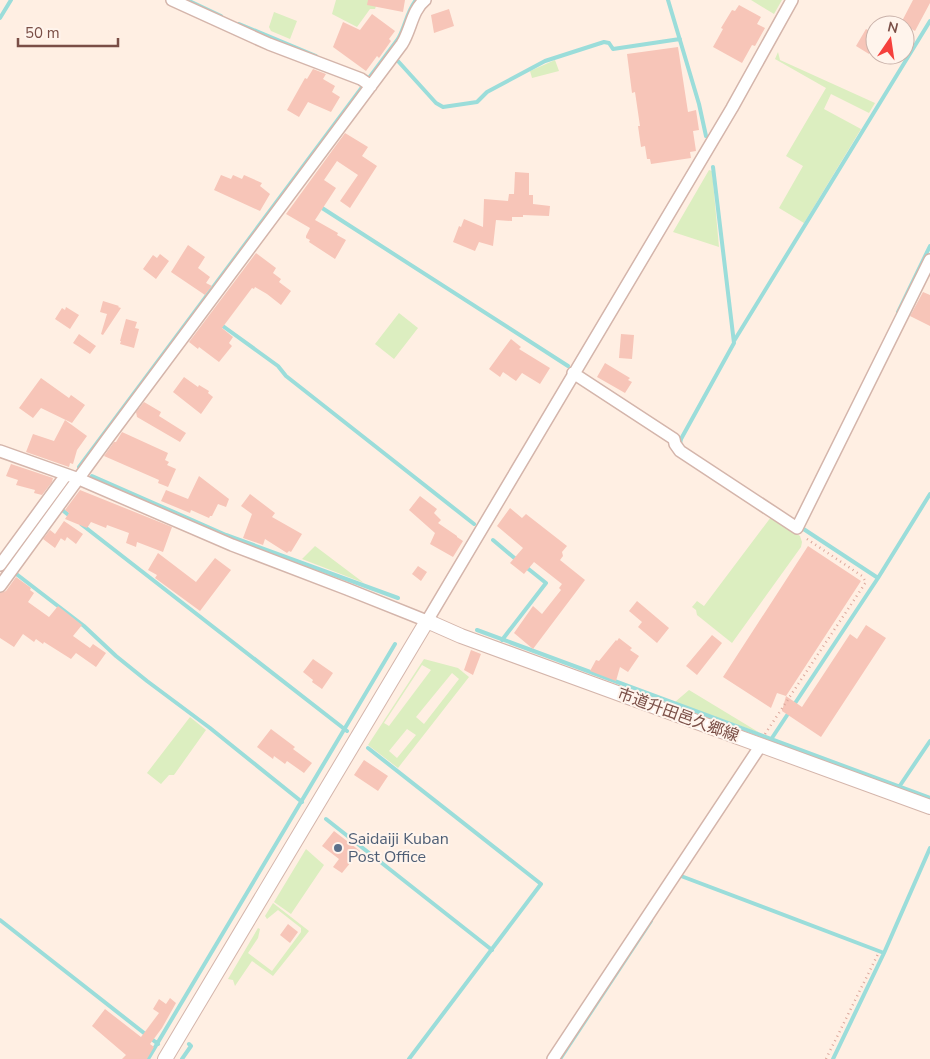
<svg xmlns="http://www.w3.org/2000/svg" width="930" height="1059" font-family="'Nunito Sans','Noto Sans JP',sans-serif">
	<rect width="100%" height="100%" fill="#ffefe3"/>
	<path fill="#dceec0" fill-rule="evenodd" d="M 336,0 L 378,0 L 375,9 L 370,9 L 357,27 L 332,14 Z
		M 751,0 L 782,0 L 774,14 Z
		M 274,12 L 297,21 L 290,39 L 271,31 L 269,27 Z
		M 778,52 L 780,60 L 875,103 L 869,113 L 831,94 L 824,109 L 861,129 L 804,223 L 779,208 L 803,166 L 786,156 L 826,88 L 775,59 Z
		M 555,60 L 559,71 L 532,78 L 530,71 Z
		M 709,170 L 712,171 L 719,247 L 673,232 Z
		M 399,313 L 418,328 L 394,359 L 375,344 Z
		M 771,517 L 800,536 L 802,542 L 801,547 L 732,643 L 697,615 L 696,610 L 692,607 L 697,601 L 704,606 Z
		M 315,546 L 364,583 L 302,559 Z
		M 424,659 L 458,668 L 469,677 L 398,768 L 368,745 ZM 422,665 L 431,670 L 389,726 L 384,723 ZM 452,673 L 459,679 L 424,724 L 416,717 ZM 407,729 L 416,735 L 397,758 L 389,751 Z
		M 689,690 L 760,733 L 675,702 Z
		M 190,717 L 206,730 L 174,775 L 169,775 L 161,784 L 147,773 Z
		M 306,849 L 324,865 L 291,914 L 274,902 Z
		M 273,903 L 309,931 L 273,976 L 252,961 L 235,986 L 233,980 L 228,979 L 258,928 L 260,929 L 258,938 L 248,953 L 272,971 L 301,932 L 301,928 L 278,910 L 267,919 L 265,916 Z"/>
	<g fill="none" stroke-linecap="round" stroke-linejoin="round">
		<path stroke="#9bddda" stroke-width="4" d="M 187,0 L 221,16
			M 668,0 L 699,104 L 706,136
			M 0,18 L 11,0
			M 239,24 L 316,56
			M 397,60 L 436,103 L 443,107 L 477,102 L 487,92 L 545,61 L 604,42 L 609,43 L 613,49 L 680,39
			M 319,206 L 568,366
			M 898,312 L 930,246
			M 220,324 L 278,366 L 286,376 L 474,524
			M 734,341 L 930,21
			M 680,444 L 681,439 L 734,343 L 713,167
			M 79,467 L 398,39 C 405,27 407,11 416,0
			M 92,476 L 226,535 L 398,598
			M 61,509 L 71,517
			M 81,524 L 347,731
			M 799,526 L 878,578
			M 493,540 L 518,561
			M 15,573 L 84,626 L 116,656 L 147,681 L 210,728 L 302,802
			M 477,630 L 930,798
			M 502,640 L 546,583 L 526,567
			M 768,744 L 878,578 L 930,494
			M 368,748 L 541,884 L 409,1059
			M 899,787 L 930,741
			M 326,819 L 492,950
			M 681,876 L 884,953 L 833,1059
			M 0,920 L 158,1044
			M 884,953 L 930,848
			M 148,1059 L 395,644
			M 182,1059 L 191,1046 L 189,1044
			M 560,1059 L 651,921"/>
	</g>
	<path fill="#f7c5b8" d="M 368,0 L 405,0 L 403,12 L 367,5 Z
		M 913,0 L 930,0 L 930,3 L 915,31 L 901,23 Z
		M 739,5 L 761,17 L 757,24 L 765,28 L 755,46 L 752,45 L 742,63 L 713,47 L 723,29 L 721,28 L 732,10 L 735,11 Z
		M 449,9 L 454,26 L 434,33 L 431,15 Z
		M 372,14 L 395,31 L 389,39 L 391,41 L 379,58 L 377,56 L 366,71 L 333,47 L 343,22 L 360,30 Z
		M 866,29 L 875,34 L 875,43 L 869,54 L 856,46 Z
		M 678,47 L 688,112 L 696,110 L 699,130 L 693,131 L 696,151 L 690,152 L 691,158 L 651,164 L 650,159 L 647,159 L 645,146 L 641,147 L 638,126 L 640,126 L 635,92 L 632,93 L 627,54 Z
		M 313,69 L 326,74 L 323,79 L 335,86 L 332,92 L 340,97 L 331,112 L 308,102 L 299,117 L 287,110 L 305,78 L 307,79 Z
		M 345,133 L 368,147 L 362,156 L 377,166 L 350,208 L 340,201 L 358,175 L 337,161 L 324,180 L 336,188 L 315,220 L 338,233 L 337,235 L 346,240 L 335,259 L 309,242 L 310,240 L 306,238 L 306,236 L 310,228 L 286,214 Z
		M 515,172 L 529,173 L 529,195 L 533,195 L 533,204 L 550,206 L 549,216 L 523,215 L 523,217 L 512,217 L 512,221 L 496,220 L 493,246 L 479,242 L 475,251 L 453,242 L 459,226 L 461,227 L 464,219 L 483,227 L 484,199 L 508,201 L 509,194 L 514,194 Z
		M 221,175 L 231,179 L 233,175 L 242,179 L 244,175 L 262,183 L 260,186 L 270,194 L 260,211 L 214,190 Z
		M 188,245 L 205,257 L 198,268 L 210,277 L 206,283 L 212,286 L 205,295 L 171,272 Z
		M 256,253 L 276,268 L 273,273 L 281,279 L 279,282 L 291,291 L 281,305 L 267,294 L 255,287 L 254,289 L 252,288 L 222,328 L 233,337 L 229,343 L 232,346 L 219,362 L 199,347 L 198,349 L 189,342 Z
		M 160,254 L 169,261 L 156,279 L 143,269 L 153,255 L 157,258 Z
		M 923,292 L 930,295 L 930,326 L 910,316 Z
		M 103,301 L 119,306 L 118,307 L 121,308 L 103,335 L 101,334 L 107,314 L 100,312 Z
		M 66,307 L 79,315 L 70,329 L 55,319 L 62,308 L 65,310 Z
		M 126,319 L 137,322 L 135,328 L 139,329 L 134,348 L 120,344 L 121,341 L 120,341 Z
		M 79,334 L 96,346 L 90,354 L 73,343 Z
		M 621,334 L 634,335 L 632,359 L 619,358 Z
		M 511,339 L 521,347 L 519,349 L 550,368 L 540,384 L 522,373 L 516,381 L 503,372 L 500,377 L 489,369 Z
		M 605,363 L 630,378 L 628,380 L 632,382 L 625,393 L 597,377 Z
		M 184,377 L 198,387 L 199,385 L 209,391 L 208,393 L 213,397 L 201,414 L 173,392 Z
		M 41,378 L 69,398 L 71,395 L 85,405 L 72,423 L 41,408 L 33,418 L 19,408 Z
		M 144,402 L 161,412 L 159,416 L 186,433 L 180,442 L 137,417 L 136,412 Z
		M 65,420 L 87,436 L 77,450 L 73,464 L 70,463 L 69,467 L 26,452 L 33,434 L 54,441 Z
		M 122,432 L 168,453 L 165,460 L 169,462 L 167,465 L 176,469 L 168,487 L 158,483 L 159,480 L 104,456 L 114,442 L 116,442 Z
		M 11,464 L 53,478 L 52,482 L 42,495 L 34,493 L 35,490 L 16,485 L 18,480 L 6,476 Z
		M 199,476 L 229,499 L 226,507 L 218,504 L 212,516 L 210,516 L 209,518 L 191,510 L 190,513 L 161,501 L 166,490 L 188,499 Z
		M 80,490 L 172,527 L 163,552 L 137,542 L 136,547 L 126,543 L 129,533 L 107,525 L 106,528 L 91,522 L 87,528 L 65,519 L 69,513 L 65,510 Z
		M 250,494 L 275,513 L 272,517 L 302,534 L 291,552 L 289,551 L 287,553 L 265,539 L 263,545 L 243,538 L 252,514 L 241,506 Z
		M 420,496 L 437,509 L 434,513 L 441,520 L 438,523 L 457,536 L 457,537 L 463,541 L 453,557 L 430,544 L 435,533 L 409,510 Z
		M 510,508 L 522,518 L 526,514 L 567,546 L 562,552 L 563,556 L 560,560 L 585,580 L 533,649 L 514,633 L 533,606 L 542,614 L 561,590 L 559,588 L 562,584 L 534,562 L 524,574 L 510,563 L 523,548 L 497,526 Z
		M 64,521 L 83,534 L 76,544 L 67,537 L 65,541 L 59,537 L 61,538 L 55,548 L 43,539 L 50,530 L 55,534 Z
		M 808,546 L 861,581 L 786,696 L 802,707 L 850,634 L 857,639 L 866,625 L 886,638 L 821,737 L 782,711 L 786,696 L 777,693 L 771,708 L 723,677 Z
		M 158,553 L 196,582 L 215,558 L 231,570 L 200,611 L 155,578 L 157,575 L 148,570 Z
		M 418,566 L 427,572 L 421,581 L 412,574 Z
		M 16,577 L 31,588 L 30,590 L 34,593 L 28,602 L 49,617 L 58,606 L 82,625 L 73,636 L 90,648 L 93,644 L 106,653 L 96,667 L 76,653 L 71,659 L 44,642 L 43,644 L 36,639 L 34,642 L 23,634 L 14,647 L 0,638 L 0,593 L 6,591 Z
		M 637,601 L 669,628 L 657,643 L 638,627 L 642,622 L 629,611 Z
		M 712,635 L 722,643 L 697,675 L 686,666 Z
		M 619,638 L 632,648 L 630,650 L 639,656 L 628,672 L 620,667 L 616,681 L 590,671 L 596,660 L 599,661 L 616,640 L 617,641 Z
		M 471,650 L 481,654 L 473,675 L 464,670 Z
		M 313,659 L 333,673 L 322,689 L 312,682 L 313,680 L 303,672 Z
		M 271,729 L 295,747 L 293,749 L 312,763 L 304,773 L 287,761 L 285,764 L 274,756 L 273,759 L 257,747 Z
		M 364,760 L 388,776 L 378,791 L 354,775 Z
		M 334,831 L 360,851 L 342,873 L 333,867 L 339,859 L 322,846 Z
		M 288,924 L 298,932 L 290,943 L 280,935 Z
		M 170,998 L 176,1003 L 162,1028 L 150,1044 L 154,1047 L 147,1059 L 122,1059 L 126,1055 L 92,1026 L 105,1009 L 141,1037 L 159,1013 L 153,1009 L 159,999 L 166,1004 Z"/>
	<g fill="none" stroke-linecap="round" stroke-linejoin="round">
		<defs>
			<path id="minor" d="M 172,0 L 269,44 L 361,79 L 371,86
				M 573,373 L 674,439 L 675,444 L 680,451 L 797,528 L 930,260
				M 0,451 L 79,479 L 232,545 L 347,589 L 427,621 L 732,108 L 792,0
				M 0,565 L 66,475
				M 0,586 L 108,438 L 402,44 C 411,30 412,10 425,0
				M 553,1059 L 761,745"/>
			<path id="tertiary" d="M 165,1059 L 427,621 L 461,636 L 930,807"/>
		</defs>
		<use href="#minor" stroke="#d4b5ab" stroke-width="14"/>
		<use href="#tertiary" stroke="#d4b5ab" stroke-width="16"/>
		<path stroke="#dca79b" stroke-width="2.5" stroke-dasharray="1 4" stroke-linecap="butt" d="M 765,734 L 866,582 L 862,576 L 804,537
			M 826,1059 L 878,954"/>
		<use href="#minor" stroke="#fff" stroke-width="11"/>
		<use href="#tertiary" stroke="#fff" stroke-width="14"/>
	</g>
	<circle fill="#5c6f8a" stroke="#fff4ec" stroke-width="2" cx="338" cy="848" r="5"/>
	<g text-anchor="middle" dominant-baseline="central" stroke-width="4" stroke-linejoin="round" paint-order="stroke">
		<g font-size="16" fill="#7a4e46" stroke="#fff4ec">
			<text transform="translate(678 715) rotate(20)">市道升田邑久郷線</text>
		</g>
		<g font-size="16" fill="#4e5e75" stroke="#fff4ec" text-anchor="start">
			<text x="348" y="839">Saidaiji Kuban<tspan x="348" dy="18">Post Office</tspan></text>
		</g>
	</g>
	<g transform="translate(890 40) rotate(13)"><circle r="24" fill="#fff4ec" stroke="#cab2aa"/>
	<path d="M0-4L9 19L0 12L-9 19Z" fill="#f5403c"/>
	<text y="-8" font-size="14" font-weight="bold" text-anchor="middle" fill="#7a4e46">N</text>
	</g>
	<path d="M18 38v8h100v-8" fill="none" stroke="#7a4e46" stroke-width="2.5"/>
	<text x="25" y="38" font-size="15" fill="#7a4e46" stroke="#fff4ec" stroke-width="4" paint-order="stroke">50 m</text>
</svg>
